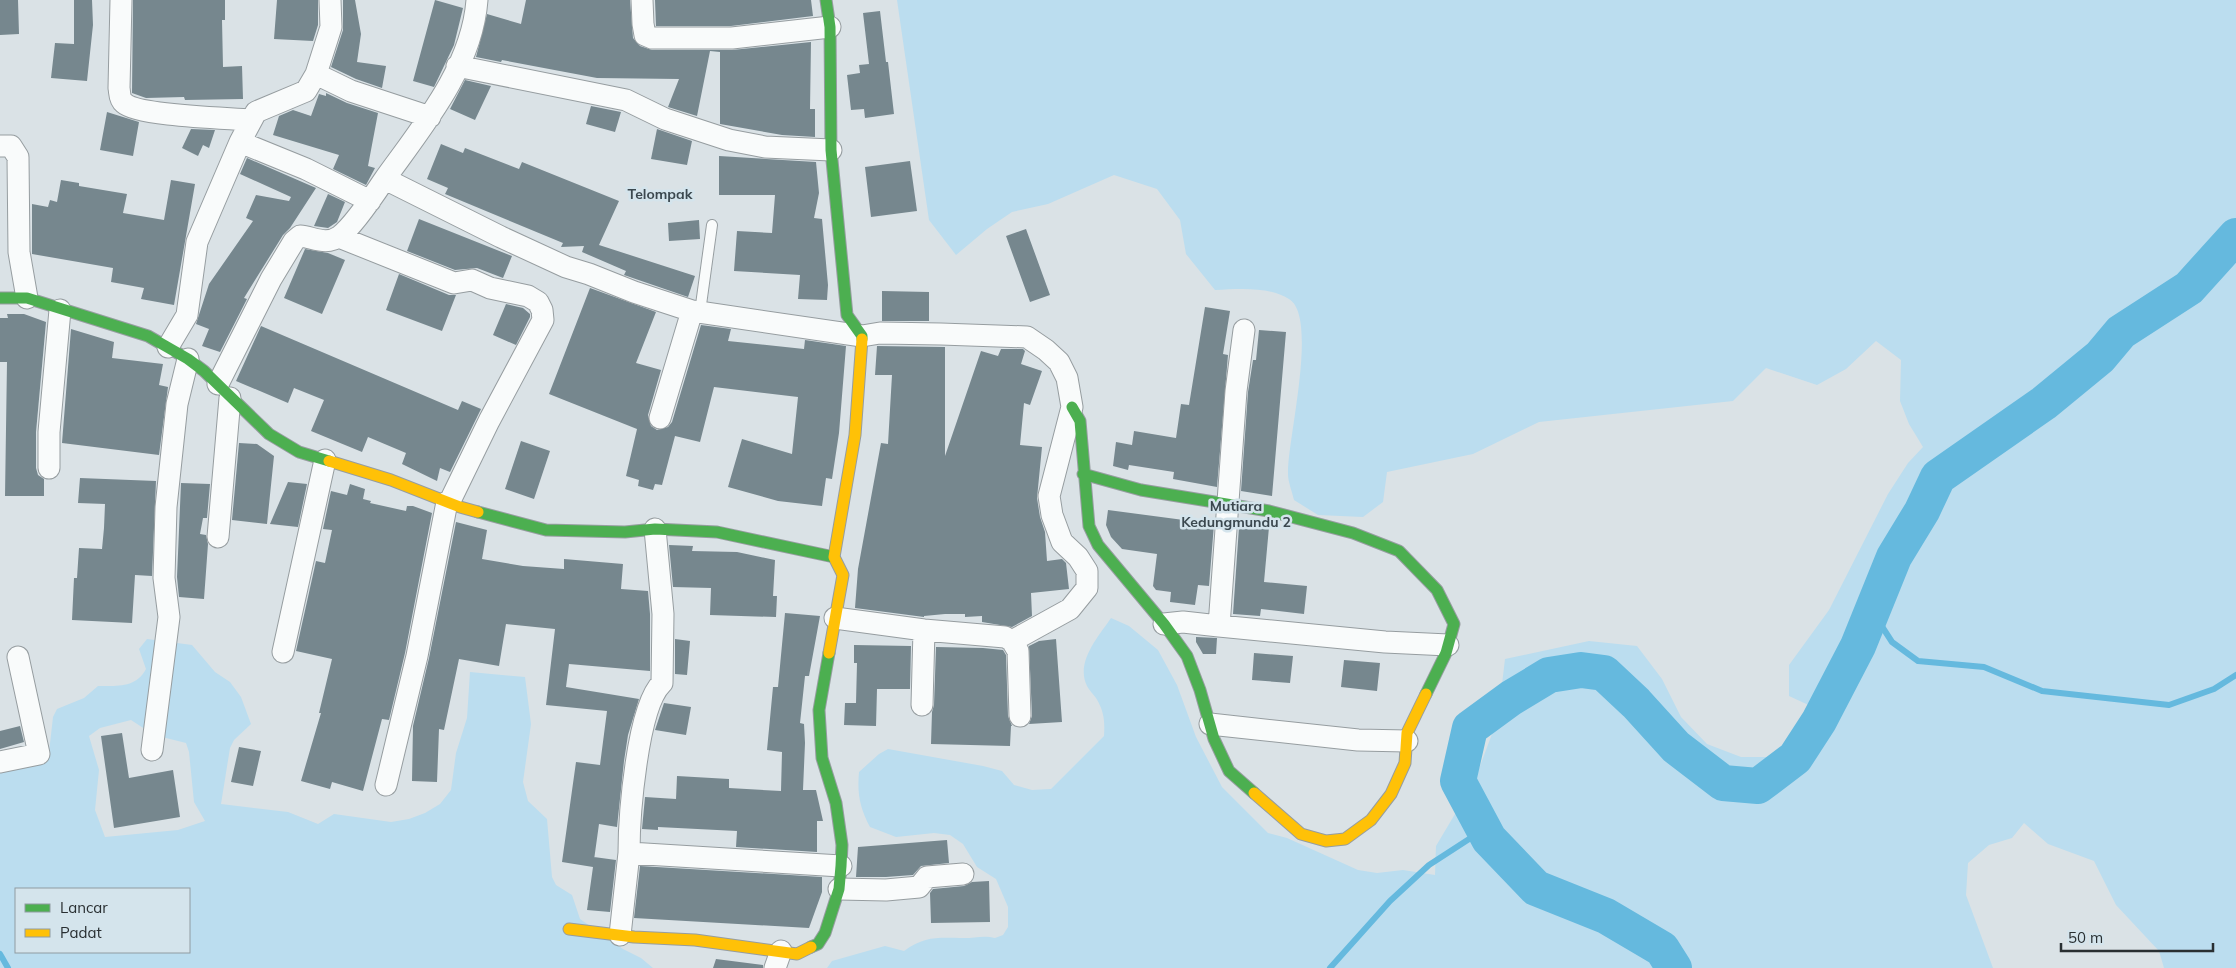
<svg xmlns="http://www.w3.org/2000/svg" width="2236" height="968" font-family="Mulish,sans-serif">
	<rect width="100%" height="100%" fill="#dae2e6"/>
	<path fill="#bbddef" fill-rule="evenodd" d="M 897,0 L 2236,0 L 2236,968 L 2164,968 L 2159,951 L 2116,905 L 2094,861 L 2048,844 L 2024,823 L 2012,838 L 1989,845 L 1968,863 L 1966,895 L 1993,968 L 827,968 L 832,961 L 885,946 L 904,951 C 926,935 940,938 964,938 C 975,938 984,935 995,938 L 1003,935 L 1008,927 L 1008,907 L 996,879 L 977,867 L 963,844 L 950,835 L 934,833 L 896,837 L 870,827 C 860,808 857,794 859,772 L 879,754 L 888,749 L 983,766 L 1002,771 L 1014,785 L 1032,790 L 1051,789 L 1104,736 C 1105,721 1104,711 1096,698 C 1093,694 1089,690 1087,686 C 1075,662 1099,636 1111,618 L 1129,626 L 1158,650 L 1177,685 L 1196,737 L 1222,787 L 1268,833 L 1287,838 L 1358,870 L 1377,873 L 1403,870 L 1435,875 L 1436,846 L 1474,782 L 1498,718 L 1505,659 L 1589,641 L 1637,646 L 1662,679 L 1681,717 L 1707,744 L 1741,757 L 1767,757 L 1796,737 L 1815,708 L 1789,696 L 1789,665 L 1829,610 L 1888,494 L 1908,463 L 1923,447 L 1909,424 L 1900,401 L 1901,360 L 1876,341 L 1846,369 L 1817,385 L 1766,368 L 1733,401 L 1539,422 L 1473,454 L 1387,472 L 1383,502 L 1363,517 L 1318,515 L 1294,500 C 1292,491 1288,482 1288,474 C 1287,441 1319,317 1289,299 C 1268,286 1238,289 1215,290 L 1186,254 L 1180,220 L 1157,189 L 1114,175 L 1048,204 L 1012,212 L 987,229 L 956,255 L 929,220 Z
		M 147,639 L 192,645 L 215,672 L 230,682 L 241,697 L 251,724 L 234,740 L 230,748 L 221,804 L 288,812 L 318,824 L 334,814 L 391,822 L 409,819 L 425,813 L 440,804 L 451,790 L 456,753 L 467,718 L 470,672 L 525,677 L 531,724 L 523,782 L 528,801 L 547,819 L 552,877 L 556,885 L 572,895 L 580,919 L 623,949 L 641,958 L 653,968 L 0,968 L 0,772 L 48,761 L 53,717 L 57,709 L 84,698 L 98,686 C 117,686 136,688 146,669 L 139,649 ZM 131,720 L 154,735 L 186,743 L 189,752 L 194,802 L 205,821 L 178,830 L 105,837 L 95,810 L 99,770 L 89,736 L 100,728 ZM 16,889 L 189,889 L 189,952 L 16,952 Z"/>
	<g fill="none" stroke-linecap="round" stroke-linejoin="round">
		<path stroke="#65b9de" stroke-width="6" d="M 1872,611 L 1892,642 L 1918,661 L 1984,667 L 2042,691 L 2169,705 L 2214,689 L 2236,675
			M 0,954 L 8,968
			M 1330,968 L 1390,901 L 1429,865 L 1483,830"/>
		<path stroke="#65b9de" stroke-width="36" d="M 1674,968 L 1662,949 L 1606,916 L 1536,888 L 1489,839 L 1458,781 L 1470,728 L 1511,698 L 1549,675 L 1581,670 L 1604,673 L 1636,703 L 1676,747 L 1723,783 L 1758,786 L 1795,758 L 1819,721 L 1858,646 L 1894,557 L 1922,511 L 1938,477 L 2044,403 L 2100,357 L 2121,332 L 2189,288 L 2236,236"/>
	</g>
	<path fill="#76878e" d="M 0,0 L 18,0 L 19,34 L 0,35 Z
		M 74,0 L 92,0 L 93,25 L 87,81 L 51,78 L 55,43 L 74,44 Z
		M 133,0 L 225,0 L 225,20 L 222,20 L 223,67 L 242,66 L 243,99 L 185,100 L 184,97 L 146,98 L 132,93 Z
		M 277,0 L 318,0 L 318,25 L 313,41 L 274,39 Z
		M 343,0 L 355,0 L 361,34 L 357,62 L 386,66 L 382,88 L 356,79 L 331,67 L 343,30 Z
		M 435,0 L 463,8 L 454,45 L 434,87 L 413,81 Z
		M 526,0 L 630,0 L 633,38 L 640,46 L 652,50 L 732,50 L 811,42 L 810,109 L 815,109 L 815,137 L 782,135 L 720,124 L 720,52 L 710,51 L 697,116 L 668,107 L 679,79 L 597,78 L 502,60 L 501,62 L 476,57 L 487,14 L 521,24 Z
		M 655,0 L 811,0 L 813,16 L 731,26 L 656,26 Z
		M 880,11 L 886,62 L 888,62 L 894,114 L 865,118 L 864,109 L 851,110 L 847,75 L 860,73 L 859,65 L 869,64 L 863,13 Z
		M 465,80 L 491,86 L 475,120 L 450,109 Z
		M 326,93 L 347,103 L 378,113 L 368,166 L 375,168 L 366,185 L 333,169 L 339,155 L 273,135 L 279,116 L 293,110 L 311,116 L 319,94 L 326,96 Z
		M 591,106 L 621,112 L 615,132 L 586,124 Z
		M 107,112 L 139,122 L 133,156 L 100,150 Z
		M 191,129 L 215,130 L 209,148 L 203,145 L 198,156 L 182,148 Z
		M 657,129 L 692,141 L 687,165 L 651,159 Z
		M 441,144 L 463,153 L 465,148 L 519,169 L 522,162 L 619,201 L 599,245 L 695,276 L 688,297 L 624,275 L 626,271 L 582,252 L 584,246 L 561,247 L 563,243 L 445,194 L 448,188 L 427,179 Z
		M 719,156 L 816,162 L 819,193 L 814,218 L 822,219 L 828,285 L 827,300 L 798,299 L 800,275 L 734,271 L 737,231 L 772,233 L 775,195 L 719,195 Z
		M 247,158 L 316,188 L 290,228 L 283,235 L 244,298 L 247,299 L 220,352 L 202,346 L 209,329 L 196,324 L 209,284 L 253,221 L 246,218 L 256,195 L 289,201 L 291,197 L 240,174 Z
		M 910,161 L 917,211 L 871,217 L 865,167 Z
		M 61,180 L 79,183 L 79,186 L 127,194 L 123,213 L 164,220 L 171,180 L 195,184 L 174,305 L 141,299 L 144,288 L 111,282 L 113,268 L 32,254 L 32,204 L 48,207 L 50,200 L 57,202 Z
		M 328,194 L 345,202 L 337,222 L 328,228 L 314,226 Z
		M 419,219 L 512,256 L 503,278 L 477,268 L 455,270 L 407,251 Z
		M 699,220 L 700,239 L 669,241 L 668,223 Z
		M 1026,229 L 1050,295 L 1030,302 L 1006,236 Z
		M 305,249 L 328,253 L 345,260 L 322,314 L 284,298 Z
		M 399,274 L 449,295 L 456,295 L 442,331 L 386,310 Z
		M 590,288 L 656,312 L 636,363 L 661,370 L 648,415 L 651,426 L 657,430 L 668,427 L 672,422 L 701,325 L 731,329 L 728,341 L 804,349 L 805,340 L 846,346 L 839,433 L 832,479 L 826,478 L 822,506 L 778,501 L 728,487 L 742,439 L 792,454 L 798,397 L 714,387 L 700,442 L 675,436 L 662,485 L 655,484 L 653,490 L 638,486 L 639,480 L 626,476 L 637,429 L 549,394 Z
		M 882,291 L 929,292 L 929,321 L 882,321 Z
		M 506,304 L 523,308 L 530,314 L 530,317 L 516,345 L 493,335 Z
		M 1205,307 L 1230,311 L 1223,354 L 1228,355 L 1217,487 L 1173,479 L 1174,472 L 1129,465 L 1128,470 L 1113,466 L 1116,442 L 1132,445 L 1134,431 L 1176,438 L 1181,404 L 1189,405 Z
		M 7,314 L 24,314 L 46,322 L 36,432 L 36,468 L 38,475 L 44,479 L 44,496 L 5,496 L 7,362 L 0,362 L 0,318 L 8,318 Z
		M 261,326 L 458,410 L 462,401 L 481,409 L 450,472 L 440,468 L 437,481 L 402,464 L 406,453 L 368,437 L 362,452 L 311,431 L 324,400 L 294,388 L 288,403 L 236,381 Z
		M 71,329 L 114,342 L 112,358 L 163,364 L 159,385 L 168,387 L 159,455 L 62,443 Z
		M 1259,330 L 1286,332 L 1272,496 L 1241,491 L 1248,392 L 1253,360 L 1256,360 Z
		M 877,346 L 945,347 L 945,456 L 981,351 L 998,356 L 1001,349 L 1023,349 L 1025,351 L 1021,364 L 1042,371 L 1030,405 L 1024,403 L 1020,445 L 1042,447 L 1037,498 L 1040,517 L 1045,532 L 1047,561 L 1062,559 L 1066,563 L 1069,589 L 1031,593 L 1032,616 L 1012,627 L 982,622 L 982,616 L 965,617 L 965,614 L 945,614 L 924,616 L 924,617 L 855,608 L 858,569 L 881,443 L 888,444 L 892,375 L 875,375 Z
		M 521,441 L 550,451 L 534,499 L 505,489 Z
		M 239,443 L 257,444 L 274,456 L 267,524 L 232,520 Z
		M 80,478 L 156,481 L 152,576 L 135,575 L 132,623 L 72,620 L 74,578 L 77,578 L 79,548 L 102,549 L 104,528 L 105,504 L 78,503 Z
		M 288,482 L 307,484 L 298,527 L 270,524 Z
		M 181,483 L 210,484 L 207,518 L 203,518 L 200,534 L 206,535 L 208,544 L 204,599 L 179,597 L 177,577 Z
		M 350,484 L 365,489 L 363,499 L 371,501 L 370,503 L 406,511 L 407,506 L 413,506 L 432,513 L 405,653 L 389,720 L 382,719 L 363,791 L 332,782 L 330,789 L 301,781 L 321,713 L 319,713 L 332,659 L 296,651 L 316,561 L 325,563 L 332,530 L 323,529 L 331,491 L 347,495 Z
		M 1108,510 L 1214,524 L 1209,586 L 1198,585 L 1195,605 L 1170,602 L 1171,592 L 1156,590 L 1153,586 L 1157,554 L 1122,549 L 1111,537 L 1106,525 Z
		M 456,522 L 487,530 L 482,559 L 523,566 L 564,569 L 564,559 L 623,564 L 621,589 L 648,591 L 650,614 L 650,671 L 569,664 L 566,687 L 639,699 L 628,735 L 624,761 L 617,827 L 599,824 L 594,860 L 594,857 L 616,860 L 610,912 L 587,910 L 593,867 L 562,862 L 576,762 L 600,765 L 607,711 L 546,705 L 555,629 L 506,624 L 499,666 L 459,659 L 444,730 L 439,729 L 437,782 L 412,781 L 413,726 L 429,658 Z
		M 1241,522 L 1269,527 L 1264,582 L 1307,586 L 1304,614 L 1261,609 L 1260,616 L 1233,614 L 1239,527 L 1241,527 Z
		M 669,545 L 693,546 L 692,551 L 737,552 L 775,560 L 773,596 L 777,596 L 776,617 L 710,615 L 711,588 L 673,587 Z
		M 785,613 L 820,616 L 809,676 L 805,676 L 800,723 L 804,724 L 805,743 L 803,790 L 816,790 L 823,821 L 817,821 L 817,852 L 736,847 L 737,831 L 658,827 L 658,830 L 642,829 L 645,797 L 676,799 L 677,776 L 729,779 L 729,788 L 781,791 L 782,752 L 767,750 L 773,687 L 778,687 Z
		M 1196,637 L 1217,638 L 1216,654 L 1203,654 L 1196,642 Z
		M 675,639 L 690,641 L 687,675 L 675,674 Z
		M 1056,639 L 1062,722 L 1029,724 L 1032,716 L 1029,646 L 1039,641 Z
		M 854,645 L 911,646 L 910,689 L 877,689 L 876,726 L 844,725 L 845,703 L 856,703 L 857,663 L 854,663 Z
		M 936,647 L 983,648 L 1003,650 L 1006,655 L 1008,716 L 1012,726 L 1011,726 L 1010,746 L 931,744 L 932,712 L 934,705 Z
		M 1254,653 L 1293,656 L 1290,683 L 1252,680 Z
		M 1344,660 L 1380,663 L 1377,691 L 1341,687 Z
		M 664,703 L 691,707 L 686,735 L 655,730 Z
		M 20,726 L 24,742 L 0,749 L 0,731 Z
		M 122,733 L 129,778 L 173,770 L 180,817 L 114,828 L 101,736 Z
		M 239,747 L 261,751 L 253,786 L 231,782 Z
		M 947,840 L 949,863 L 921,866 L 913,875 L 886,877 L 856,877 L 858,847 Z
		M 640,866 L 822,877 L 822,892 L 809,928 L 634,918 Z
		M 989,881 L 990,922 L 931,923 L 930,893 L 933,889 L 964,886 L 972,882 Z
		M 716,959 L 763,965 L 763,968 L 713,968 Z"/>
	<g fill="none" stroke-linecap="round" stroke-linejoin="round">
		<defs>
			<path id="lane" d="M 700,312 L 712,225"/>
			<path id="street" d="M 121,0 L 119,88 C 120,93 119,99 124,103 C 138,116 227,118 250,120
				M 642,0 L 643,24 L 645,35 L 652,38 L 732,38 L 830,27
				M 457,66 L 626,100 L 665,119 L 729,140 L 765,147 L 831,150
				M 316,74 L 351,91 L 430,117
				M 240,142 L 306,169 L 370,201
				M 0,146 L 11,146 L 18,157 L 19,252 L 27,298
				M 385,179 L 501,237 L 566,267 L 589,274 L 634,292 L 692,311 L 862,336 L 880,333 L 941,334 L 1027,337 L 1046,350 L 1059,362 L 1067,378 L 1072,407 L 1049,496 L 1052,515 L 1062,542 L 1078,557 L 1087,571 L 1087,588 L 1070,609 L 1012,641
				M 339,237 L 454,283 L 472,280 L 490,288 L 528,296 L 538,302 L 542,310 L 543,320 L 489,421 L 449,503
				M 168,347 L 187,315 L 197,242 L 240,142 L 256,112 L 306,91 L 316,74 L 331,27 L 330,0
				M 218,384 L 271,279 L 294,241 L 300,236 C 313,237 326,246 340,236 C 354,225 374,195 384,180 C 422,127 472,68 477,0
				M 660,418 L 692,311
				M 49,468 L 49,432 L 60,310
				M 655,529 L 663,614 L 662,683 C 637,707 629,817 629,853 L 841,866
				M 218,537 L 230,398
				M 835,618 L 924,630 L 1005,637 L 1012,641 L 1018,651 L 1020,716
				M 1164,624 L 1183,622 L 1219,626 L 1236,391 L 1244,330
				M 1219,626 L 1385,642 L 1448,645
				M 283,652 L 325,460
				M 922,705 L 924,630
				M 1210,724 L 1358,740 L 1407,741
				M 152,750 L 169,617 L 164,578 L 166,507 L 177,404 L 188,359
				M 0,762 L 39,754 L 18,657
				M 386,785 L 417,656 L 447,502
				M 839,889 L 886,890 L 919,887 L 927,877 L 963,874
				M 620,935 L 629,853
				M 775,968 L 781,951"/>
			<path id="fast" d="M 826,0 L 830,27 L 831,150 L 847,315 L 862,336 L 862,339
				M 0,298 L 27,298 L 148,336 L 188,359 L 204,371 L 269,434 L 299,452 L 329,461
				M 1072,407 L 1080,421 L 1089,526 L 1098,545 L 1164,624 L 1187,656 L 1200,690 L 1214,739 L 1229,771 L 1254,793
				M 1083,474 L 1141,490 L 1269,511 L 1353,533 L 1399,551 L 1437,590 L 1454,624 L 1446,653 L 1426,694
				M 478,512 L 546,530 L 625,532 L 655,529 L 717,532 L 834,557
				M 811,947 L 818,944 L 825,933 L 839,889 L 841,866 L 842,845 L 836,803 L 822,758 L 819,710 L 829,653"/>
			<path id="slow" d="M 329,461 L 391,480 L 460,507 L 478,512
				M 829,653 L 843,575 L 834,557 L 855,435 L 862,339
				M 1254,793 L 1301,834 L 1326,841 L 1345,839 L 1371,820 L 1391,794 L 1405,763 L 1407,733 L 1426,694
				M 569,929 L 634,937 L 695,940 L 797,954 L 811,947"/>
		</defs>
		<use href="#lane" stroke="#969da0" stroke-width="12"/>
		<use href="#street" stroke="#969da0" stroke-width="23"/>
		<use href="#fast" stroke="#969da0" stroke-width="13"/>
		<use href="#slow" stroke="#969da0" stroke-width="13"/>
		<use href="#lane" stroke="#f9fbfb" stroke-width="10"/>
		<use href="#street" stroke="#f9fbfb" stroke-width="21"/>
		<use href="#fast" stroke="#4caf50" stroke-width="11"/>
		<use href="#slow" stroke="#ffc107" stroke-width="11"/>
	</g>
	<g text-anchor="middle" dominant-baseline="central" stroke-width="5" stroke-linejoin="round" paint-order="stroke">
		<g font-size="14" font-weight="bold" fill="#3b484f" stroke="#d4e4ec">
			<text x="660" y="194">Telompak</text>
			<text x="1236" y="506">Mutiara<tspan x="1236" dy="16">Kedungmundu 2</tspan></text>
		</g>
	</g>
	<rect x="15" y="888" width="175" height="65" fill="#d4e4ec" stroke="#909ca2"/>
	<rect x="25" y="904" width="25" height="8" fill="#4caf50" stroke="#909ca2"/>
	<text x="60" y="913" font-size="15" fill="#292f32">Lancar</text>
	<rect x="25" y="929" width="25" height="8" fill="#ffc107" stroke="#909ca2"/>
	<text x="60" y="938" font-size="15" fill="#292f32">Padat</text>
	<path d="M2061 943v8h152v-8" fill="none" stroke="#292f32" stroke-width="2.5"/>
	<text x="2068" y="943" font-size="15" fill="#292f32" stroke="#d4e4ec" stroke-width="4" paint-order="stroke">50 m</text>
</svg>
